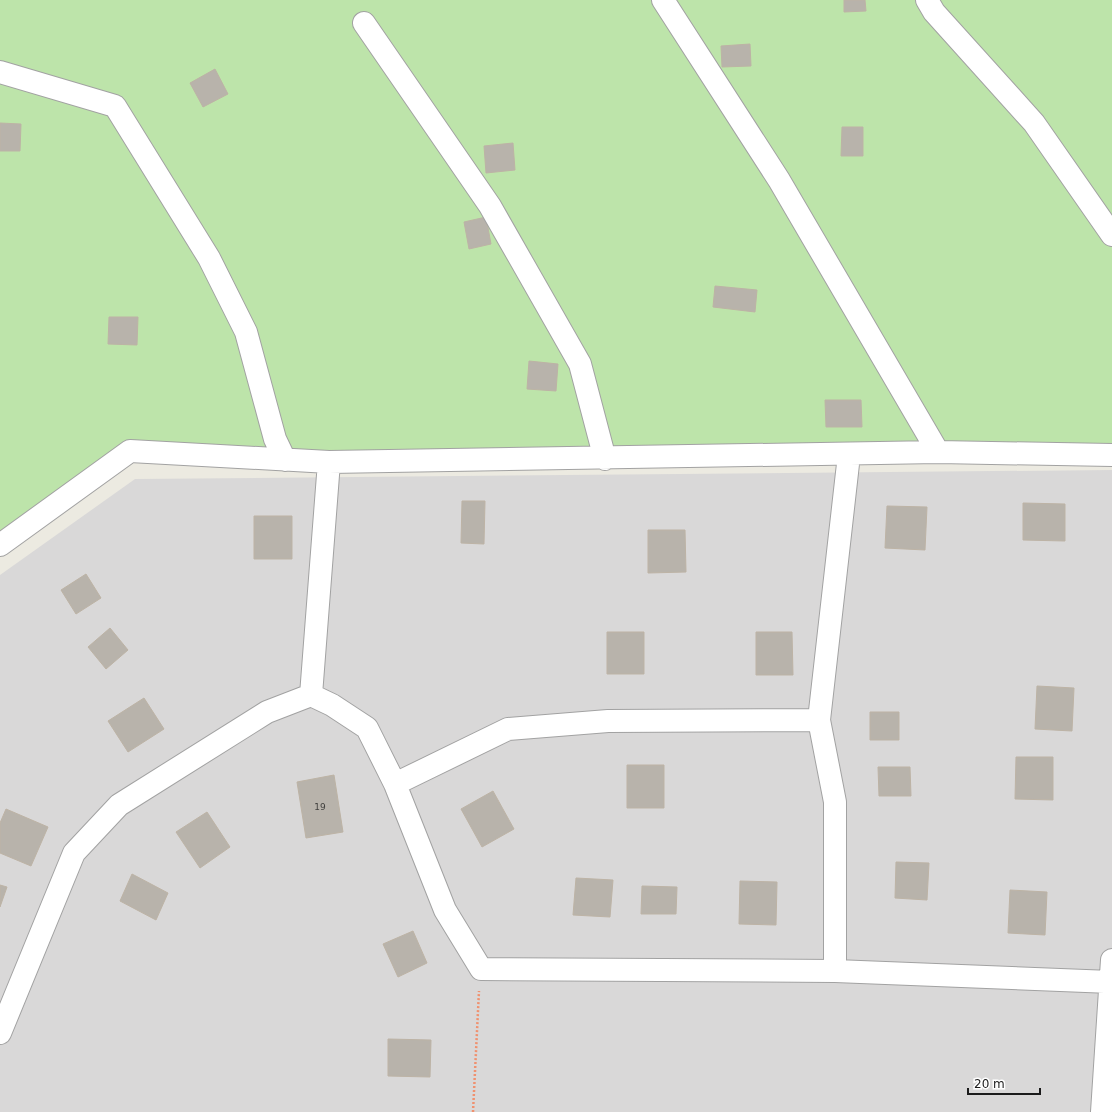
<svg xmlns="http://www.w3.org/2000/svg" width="1112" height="1112" font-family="'DejaVu Sans',sans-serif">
	<rect width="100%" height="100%" fill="#eceae1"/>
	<path fill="#d9d8d8" d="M 1112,470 L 1112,1112 L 0,1112 L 0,575 L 135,479 Z"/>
	<path fill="#bde4aa" d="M 0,0 L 1112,0 L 1112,455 L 130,451 L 0,545 Z"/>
	<path fill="#b8b3ab" stroke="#bdb3a5" d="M 844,0 L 865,0 L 866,11 L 844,12 Z
		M 750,44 L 751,66 L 722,67 L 721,46 Z
		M 215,69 L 228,94 L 203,107 L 190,83 Z
		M 0,123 L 21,124 L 20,151 L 0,151 Z
		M 842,127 L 863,127 L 863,156 L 841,156 Z
		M 513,143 L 515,170 L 486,173 L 484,146 Z
		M 486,217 L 491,244 L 469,249 L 464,222 Z
		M 715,286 L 757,290 L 755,312 L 713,307 Z
		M 109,317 L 138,317 L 137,345 L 108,344 Z
		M 529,361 L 558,364 L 556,391 L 527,389 Z
		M 825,400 L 861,400 L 862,427 L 826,427 Z
		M 462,501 L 485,501 L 484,544 L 461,543 Z
		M 1023,503 L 1065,504 L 1065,541 L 1023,540 Z
		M 887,506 L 927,507 L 925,550 L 885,548 Z
		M 254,516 L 292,516 L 292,559 L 254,559 Z
		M 648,530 L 685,530 L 686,572 L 648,573 Z
		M 86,574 L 101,598 L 76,614 L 61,590 Z
		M 110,628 L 128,650 L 106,669 L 88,647 Z
		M 607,632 L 644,632 L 644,674 L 607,674 Z
		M 756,632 L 792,632 L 793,675 L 756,675 Z
		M 1037,686 L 1074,688 L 1072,731 L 1035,729 Z
		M 144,698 L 164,729 L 128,752 L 108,721 Z
		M 870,712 L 899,712 L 899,740 L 870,740 Z
		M 1016,757 L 1053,757 L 1053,800 L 1015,799 Z
		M 627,765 L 664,765 L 664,808 L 627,808 Z
		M 878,767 L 910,767 L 911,796 L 879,796 Z
		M 334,775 L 343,832 L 306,838 L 297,782 Z
		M 493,791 L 514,829 L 482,847 L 461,809 Z
		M 6,809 L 48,827 L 31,866 L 0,853 L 0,823 Z
		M 207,812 L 230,847 L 200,868 L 176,832 Z
		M 896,862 L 929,863 L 927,900 L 895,898 Z
		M 132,874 L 168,893 L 156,920 L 120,901 Z
		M 576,878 L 613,880 L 610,917 L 573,915 Z
		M 740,881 L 777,882 L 776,925 L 739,924 Z
		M 0,885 L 7,887 L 0,907 Z
		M 642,886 L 677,887 L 676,914 L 641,914 Z
		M 1010,890 L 1047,892 L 1045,935 L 1008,933 Z
		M 413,931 L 427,963 L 398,977 L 383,944 Z
		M 388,1039 L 431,1040 L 430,1077 L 388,1076 Z"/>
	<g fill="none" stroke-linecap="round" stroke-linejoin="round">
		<defs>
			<path id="minor" d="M 663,0 L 779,180 L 938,452
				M 927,0 L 934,12 L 1034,123 L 1112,235
				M 364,23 L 490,206 L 580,364 L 605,459
				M 0,72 L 115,106 L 209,258 L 246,332 L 275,439 L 285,460
				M 329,462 L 311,695 L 332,705 L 367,728 L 395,784 L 445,910 L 481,969 L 835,971 L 1111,982
				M 0,545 L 130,451 L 329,462 L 938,452 L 1112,455
				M 395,784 L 508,729 L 608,721 L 819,720
				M 835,971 L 835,802 L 819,720 L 849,455
				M 0,1033 L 74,853 L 119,805 L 267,712 L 311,695
				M 1102,1112 L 1112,960"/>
		</defs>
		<use href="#minor" stroke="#a2a2a2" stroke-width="24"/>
		<path stroke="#f0916f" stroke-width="2.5" stroke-dasharray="2 2" stroke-linecap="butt" d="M 473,1112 L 479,991"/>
		<use href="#minor" stroke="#fff" stroke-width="22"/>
	</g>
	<g text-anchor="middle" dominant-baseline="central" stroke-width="3" stroke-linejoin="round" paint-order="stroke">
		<g font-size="9" fill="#42413f">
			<text x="320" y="807">19</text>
		</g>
	</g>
	<path d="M968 1088v6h72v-6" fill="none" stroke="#1b1b1b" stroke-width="2"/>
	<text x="974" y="1088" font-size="12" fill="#1b1b1b" stroke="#ffffff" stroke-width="3" paint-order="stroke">20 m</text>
</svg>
